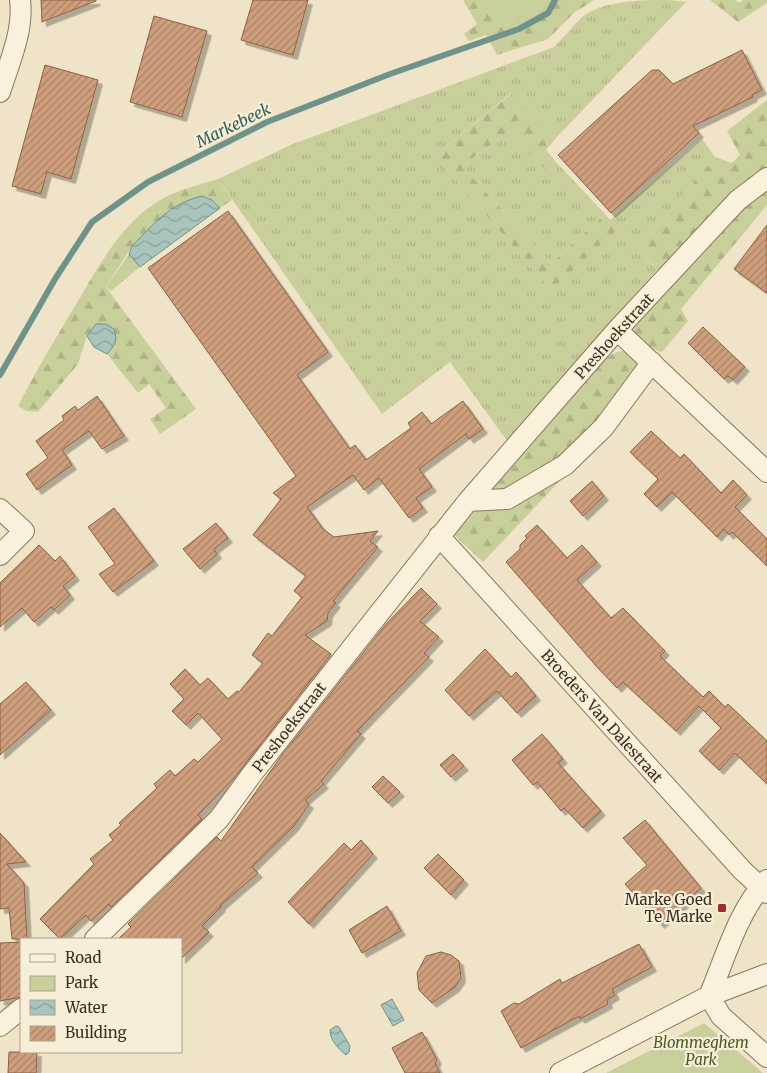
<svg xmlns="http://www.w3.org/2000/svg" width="767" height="1073" font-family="Merriweather,serif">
	<defs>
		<pattern id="grass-tufts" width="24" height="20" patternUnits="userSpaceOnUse" patternTransform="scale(1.25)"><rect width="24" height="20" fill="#c9cf9b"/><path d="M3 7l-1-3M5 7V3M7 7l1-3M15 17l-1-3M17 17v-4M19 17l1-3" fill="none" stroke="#aeb285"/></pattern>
		<pattern id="forest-firs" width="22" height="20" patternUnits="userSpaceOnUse" patternTransform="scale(1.25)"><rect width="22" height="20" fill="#c9cf9b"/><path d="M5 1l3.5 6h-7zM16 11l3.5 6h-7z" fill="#aeb285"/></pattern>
		<pattern id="water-waves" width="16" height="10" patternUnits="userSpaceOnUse" patternTransform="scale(1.25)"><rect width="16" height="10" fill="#a9c4bc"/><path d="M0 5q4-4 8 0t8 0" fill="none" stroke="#8ba098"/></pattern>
		<pattern id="building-hatch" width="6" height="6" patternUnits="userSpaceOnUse" patternTransform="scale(1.25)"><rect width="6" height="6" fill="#cf9f7d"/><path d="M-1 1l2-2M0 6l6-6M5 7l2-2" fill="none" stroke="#a98266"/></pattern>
		<filter id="shadow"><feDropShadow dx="4.5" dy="4.5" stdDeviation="0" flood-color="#0004"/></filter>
	</defs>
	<rect width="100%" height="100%" fill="#f0e4c8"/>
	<path fill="url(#grass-tufts)" d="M 670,0 L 686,2 L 557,137 L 510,94 L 435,156 L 551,290 L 617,229 L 610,220 L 702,139 L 715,157 L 638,249 L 657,270 L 507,441 L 450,362 L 382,414 L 218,179 L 293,144 L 554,47 C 564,37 572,27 581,18 C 602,0 643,0 670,0 Z
		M 508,132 L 547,170 L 556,162 L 605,214 L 551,264 L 462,166 Z
		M 129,254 L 140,267 L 111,291 L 106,287 Z"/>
	<path fill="url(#forest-firs)" d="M 463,0 L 479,0 L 501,27 L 532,15 L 546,0 L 594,0 L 575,12 L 548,39 L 497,55 L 486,35 L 469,41 L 464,34 L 477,24 Z
		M 710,0 L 735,0 L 740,3 L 743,0 L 767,0 L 767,3 L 738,22 Z
		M 511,94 L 557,137 L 546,150 L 556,162 L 547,171 L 508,132 L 462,166 L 551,264 L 605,214 L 618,229 L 551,290 L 435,156 Z
		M 767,100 L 767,205 L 681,309 L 688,321 L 662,352 C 648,348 636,343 632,328 L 669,282 L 638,249 L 715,157 L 732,163 L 740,155 L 727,131 Z
		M 218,179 L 232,200 L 220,208 L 212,200 L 132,246 L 106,287 L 196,409 L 160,434 L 150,419 L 166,408 L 149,384 L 138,393 L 107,354 L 115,345 L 106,324 L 96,324 L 87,336 L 78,364 L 38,412 L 27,411 L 18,406 C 36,371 55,339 75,306 C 96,271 117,230 151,206 C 171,191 195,186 218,179 Z
		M 622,351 C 632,353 636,358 638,367 L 593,441 L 556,485 L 483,562 L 454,535 L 602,361 L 614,353 Z"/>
	<path fill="#c9cf9b" d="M 479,0 L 546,0 L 532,15 L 501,27 Z
		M 704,1023 L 763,1073 L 606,1073 Z"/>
	<path fill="url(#water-waves)" stroke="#6f938a" d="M 202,196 L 212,200 L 220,208 L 140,267 L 129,254 L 132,246 C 155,223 169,204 202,196 Z
		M 96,324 L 106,324 L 114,329 C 118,341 115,345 107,354 L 94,347 L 87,336 Z
		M 392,999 L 404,1020 L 393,1026 L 381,1005 Z
		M 336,1026 L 339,1027 L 350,1046 L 349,1052 L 346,1055 C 339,1049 330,1041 330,1030 Z"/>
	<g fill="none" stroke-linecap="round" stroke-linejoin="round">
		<path stroke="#6f938a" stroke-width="6" d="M 0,375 L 55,279 L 92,222 L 148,182 L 267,122 L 390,74 L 519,29 L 548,13 L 555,0"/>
	</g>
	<path fill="url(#building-hatch)" stroke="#8d5f41" filter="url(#shadow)" d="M 41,0 L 96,0 L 96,1 L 42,22 Z
		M 253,0 L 308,0 L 293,55 L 241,40 Z
		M 154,16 L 207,31 L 182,117 L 130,102 Z
		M 742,50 L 762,90 L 752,95 L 753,97 L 693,126 L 699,133 L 611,213 L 558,155 L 652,70 L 659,70 L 673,84 Z
		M 45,65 L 98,80 L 71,179 L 47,172 L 41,194 L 12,186 Z
		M 228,211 L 328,352 L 297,375 L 350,449 L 355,445 L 366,460 L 411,428 L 408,423 L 422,412 L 431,424 L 463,401 L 483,429 L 469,439 L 466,434 L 419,469 L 432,487 L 416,498 L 423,508 L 409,518 L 379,478 L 364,490 L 353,475 L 307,507 L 323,529 L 334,537 L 378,531 L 370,541 L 378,547 L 333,601 L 336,603 L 328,613 L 327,621 L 305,635 L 331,654 L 234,778 L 198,815 L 202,819 L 111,907 L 109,904 L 91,921 L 86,915 L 60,939 L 40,919 L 94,864 L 90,859 L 113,840 L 109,835 L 121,825 L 119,823 L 157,788 L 154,784 L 170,770 L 175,776 L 194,759 L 198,762 L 222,739 L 198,713 L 186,725 L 172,711 L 184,699 L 170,684 L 185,669 L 200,685 L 208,678 L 228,699 L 237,691 L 239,692 L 263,663 L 252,655 L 268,633 L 272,636 L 302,597 L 294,591 L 306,576 L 253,535 L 281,499 L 273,493 L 296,476 L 148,268 Z
		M 767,225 L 767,293 L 734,269 Z
		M 703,327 L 745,367 L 733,380 L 728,376 L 724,379 L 688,343 Z
		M 97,396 L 124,436 L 102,449 L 89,431 L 62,450 L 72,465 L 37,490 L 26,474 L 48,458 L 36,441 L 64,420 L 62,416 L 75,406 L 78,410 Z
		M 651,431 L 680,458 L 684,454 L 721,493 L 733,480 L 747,495 L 735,507 L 767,539 L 767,566 L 732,532 L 729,535 L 724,529 L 717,537 L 672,492 L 657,507 L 644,494 L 658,479 L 630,452 Z
		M 592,481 L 604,496 L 583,516 L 570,501 Z
		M 114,508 L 154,561 L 113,592 L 99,574 L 115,564 L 88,527 Z
		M 216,523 L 228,538 L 214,549 L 217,554 L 200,569 L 183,549 Z
		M 537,525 L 567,558 L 582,545 L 597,562 L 577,580 L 611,618 L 623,608 L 665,651 L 660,656 L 703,697 L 709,691 L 725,707 L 728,704 L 767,741 L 767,784 L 735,753 L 719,770 L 699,751 L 721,728 L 699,706 L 676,731 L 623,682 L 617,688 L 597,667 L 506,562 L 520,549 L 520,545 L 527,538 L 525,536 Z
		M 39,545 L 55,561 L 60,556 L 75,576 L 63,586 L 70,595 L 54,610 L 51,607 L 34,622 L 22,608 L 0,627 L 0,583 Z
		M 421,588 L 437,604 L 420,621 L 439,637 L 424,653 L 429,657 L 357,731 L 361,734 L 321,781 L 324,784 L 305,800 L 309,804 L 294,826 L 252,867 L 258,873 L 221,905 L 220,908 L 202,926 L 209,932 L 181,959 L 181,939 L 118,939 L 131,927 L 128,924 L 217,837 L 221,841 L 282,755 L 386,624 Z
		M 485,649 L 511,677 L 516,672 L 536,696 L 517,713 L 497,691 L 469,716 L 445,690 Z
		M 26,682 L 51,710 L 0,755 L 0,704 Z
		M 542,734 L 563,759 L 558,763 L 601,811 L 583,828 L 564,808 L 561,811 L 537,782 L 533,785 L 512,760 Z
		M 453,754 L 464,766 L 451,777 L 440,765 Z
		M 383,776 L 400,792 L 388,803 L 372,787 Z
		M 645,820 L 701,888 L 660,924 L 625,884 L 647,865 L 623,838 Z
		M 0,833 L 26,862 L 7,864 L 24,883 L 27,939 L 12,939 L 9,908 L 0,909 Z
		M 361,840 L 373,854 L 309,924 L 288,902 L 344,843 L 351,850 Z
		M 438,854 L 464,880 L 451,895 L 424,868 Z
		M 387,906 L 401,931 L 362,953 L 349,930 Z
		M 21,942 L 21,997 L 0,1001 L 0,943 Z
		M 639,944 L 652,967 L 612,989 L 615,995 L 607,1000 L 608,1004 L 580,1019 L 579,1016 L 521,1048 L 501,1011 L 514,1003 L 519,1004 L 560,979 L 562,983 Z
		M 441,952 L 451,955 L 459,961 L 461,978 L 455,987 L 432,1003 L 419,990 L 417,973 L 426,956 Z
		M 422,1032 L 437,1060 L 435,1063 L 440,1073 L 405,1073 L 392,1048 Z
		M 9,1052 L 37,1052 L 36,1073 L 8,1073 Z"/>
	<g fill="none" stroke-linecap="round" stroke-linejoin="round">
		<defs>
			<path id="minor" d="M 0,92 C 9,63 24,31 20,0
				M 617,330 L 767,472
				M 468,501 L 507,499 L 565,465 L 604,427 L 652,362
				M 0,509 L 24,531 L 0,555
				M 439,536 L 743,871 L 767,893
				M 95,939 L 219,819 L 252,774 L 468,501 L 617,330 L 738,200 L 767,178
				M 709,996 C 725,959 738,910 767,880
				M 709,996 L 721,1016 L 767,1057
				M 0,1026 L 21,1009
				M 560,1073 L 709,996 L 767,974"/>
		</defs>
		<use href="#minor" stroke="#8d765c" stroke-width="22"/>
		<use href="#minor" stroke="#faf1dc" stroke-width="20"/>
	</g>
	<rect fill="#9e2a2b" stroke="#f7eed8" stroke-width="2" x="717" y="903" width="10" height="10" rx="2.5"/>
	<g text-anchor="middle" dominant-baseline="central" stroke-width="4.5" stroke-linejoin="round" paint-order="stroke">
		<g font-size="15" fill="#3d2e20" stroke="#f7eed8">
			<text transform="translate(614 336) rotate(-48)">Preshoekstraat</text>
			<text transform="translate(602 716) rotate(48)">Broeders Van Dalestraat</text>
			<text transform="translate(289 727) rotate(-52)">Preshoekstraat</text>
		</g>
		<g font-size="15" fill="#3d2e20" stroke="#f7eed8" text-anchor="end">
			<text x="712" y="899">Marke Goed<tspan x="712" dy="17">Te Marke</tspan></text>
		</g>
		<g font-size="15" font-style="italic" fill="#4d5a26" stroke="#f7eed8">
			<text x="701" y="1042">Blommeghem<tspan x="701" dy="17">Park</tspan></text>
		</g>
		<g font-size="16" font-style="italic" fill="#2f5d5a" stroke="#f7eed8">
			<text transform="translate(233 125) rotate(-26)">Markebeek</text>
		</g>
	</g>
	<rect x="20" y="938" width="162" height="115" fill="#f7eed8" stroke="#ada18e"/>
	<rect x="30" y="954" width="25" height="8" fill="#faf1dc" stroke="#ada18e"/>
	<text x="65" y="963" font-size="15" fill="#3d2e20">Road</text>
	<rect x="30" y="976" width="25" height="15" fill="#c9cf9b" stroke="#ada18e"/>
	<text x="65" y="988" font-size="15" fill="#3d2e20">Park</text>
	<rect x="30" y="1000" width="25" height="15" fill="url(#water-waves)" stroke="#ada18e"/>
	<text x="65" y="1013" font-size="15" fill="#3d2e20">Water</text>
	<rect x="30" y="1026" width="25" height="15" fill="url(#building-hatch)" stroke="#ada18e"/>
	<text x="65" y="1038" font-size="15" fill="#3d2e20">Building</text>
</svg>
